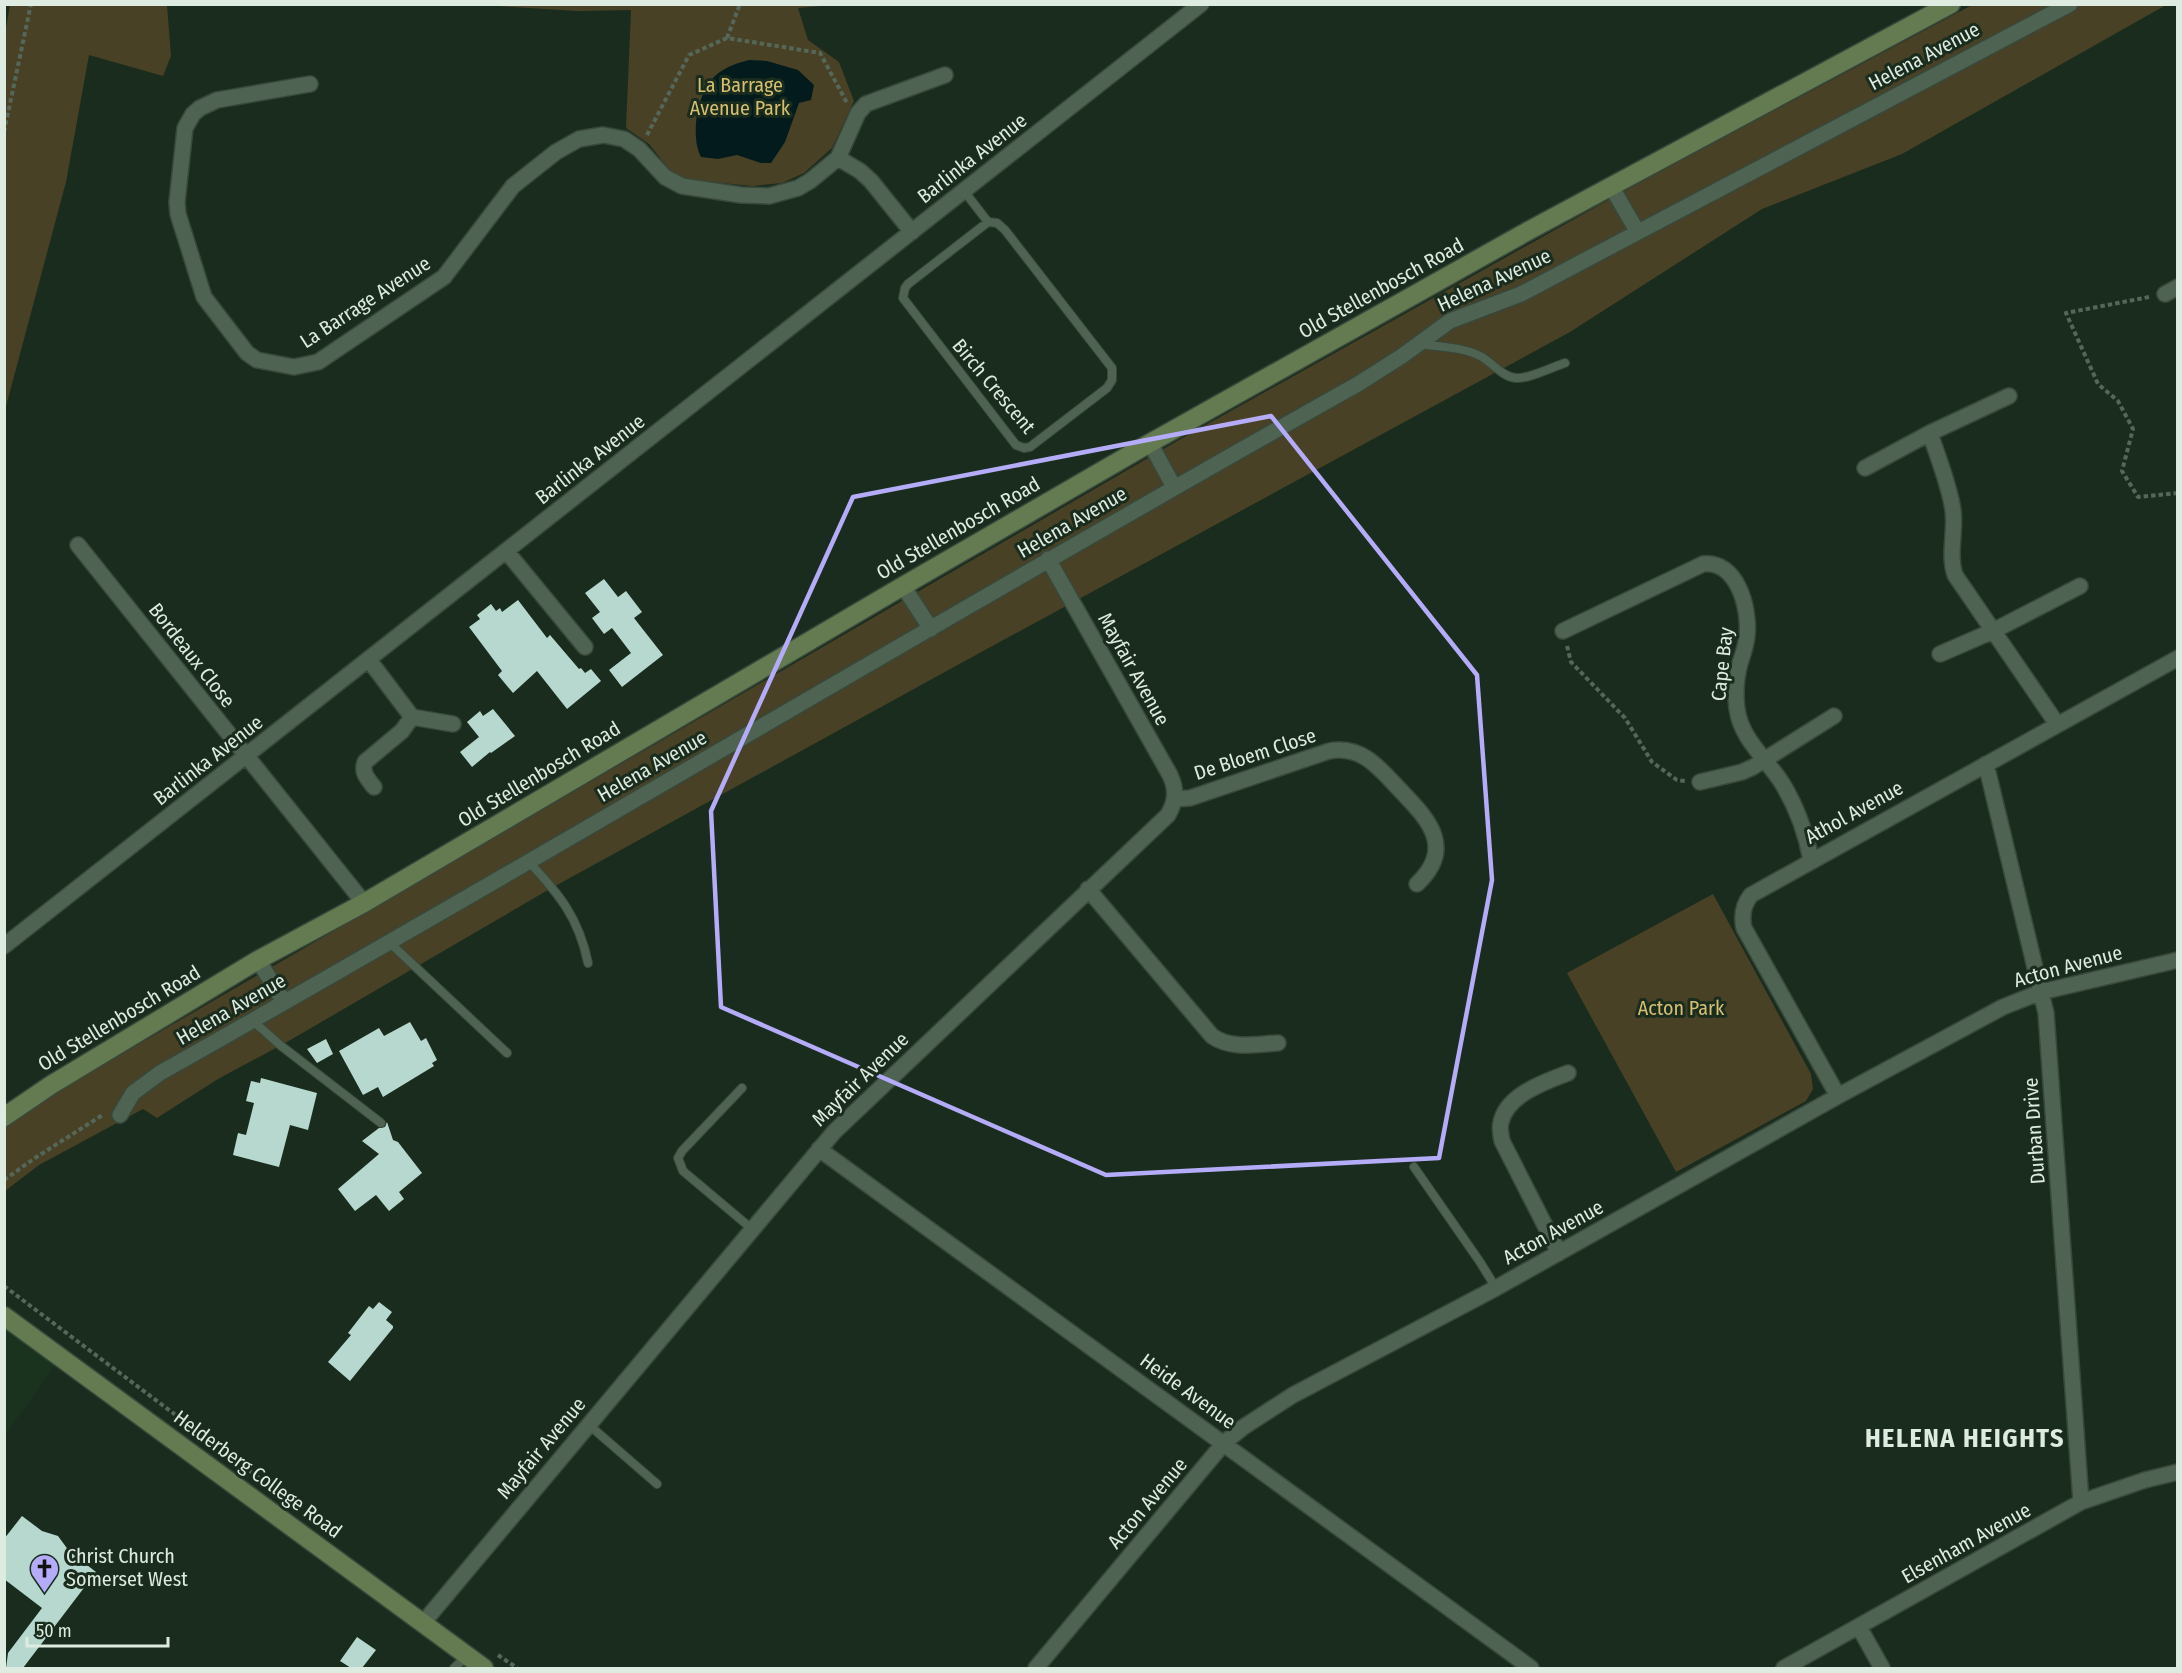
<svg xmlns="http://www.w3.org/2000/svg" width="2182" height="1673" font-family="'Fira Sans Condensed',sans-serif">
	<rect width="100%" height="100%" fill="#192c1d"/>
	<path fill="#19331f" d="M 5,1315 L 61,1357 L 5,1435 Z"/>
	<path fill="#494125" d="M 10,5 L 167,5 L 171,56 L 163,76 L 89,55 L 66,182 L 5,410 L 4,39 Z
		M 480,5 L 833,5 L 798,8 L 808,40 L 839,62 L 854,101 L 832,148 L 804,173 L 782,183 L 753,186 L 689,180 L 673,174 L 649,144 L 626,128 L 631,10 L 577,11 Z
		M 1972,5 L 2166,5 L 1902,154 L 1762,209 L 1570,332 L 963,662 L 548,890 L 287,1042 L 218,1079 L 157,1118 L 143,1109 L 39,1165 L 5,1191 L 5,1127 L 27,1109 L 1179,440 L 1637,184 Z
		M 1713,894 L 1811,1074 L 1813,1089 L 1806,1101 L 1676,1172 L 1567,973 Z"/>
	<path fill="#041b1d" d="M 749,60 L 767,61 L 798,70 L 814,85 L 811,100 L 799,103 L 785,142 L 771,163 L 761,163 L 737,155 L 718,159 L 701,157 C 690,137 697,92 715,76 C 725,67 737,63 749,60 Z"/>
	<path fill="#b6d8cf" d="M 604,579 L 618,597 L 626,591 L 642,612 L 634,618 L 663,655 L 622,687 L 609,670 L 631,653 L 612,628 L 604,634 L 592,618 L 600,612 L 585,593 Z
		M 518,600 L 547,638 L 550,635 L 579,669 L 581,668 L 585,673 L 591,669 L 601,681 L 567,709 L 537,671 L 513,693 L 498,675 L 502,671 L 469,627 L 480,619 L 477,615 L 491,604 L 496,611 L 500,608 L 502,612 Z
		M 493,709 L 515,736 L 491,753 L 490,752 L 472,767 L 460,752 L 479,737 L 467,722 L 480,711 L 483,716 Z
		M 410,1022 L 421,1041 L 426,1038 L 437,1060 L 432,1063 L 434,1066 L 383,1097 L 378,1087 L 363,1095 L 339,1051 L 379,1028 L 384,1036 Z
		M 326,1039 L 333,1054 L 317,1063 L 307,1049 Z
		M 261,1078 L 317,1093 L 308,1130 L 290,1125 L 279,1167 L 233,1155 L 238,1133 L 246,1135 L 254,1103 L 246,1101 L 251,1081 L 260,1083 Z
		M 387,1122 L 393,1140 L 398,1142 L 422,1173 L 399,1192 L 404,1199 L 389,1211 L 376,1195 L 355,1211 L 338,1189 L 379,1154 L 362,1141 L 379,1128 L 385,1127 Z
		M 379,1302 L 392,1312 L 386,1320 L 393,1326 L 393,1328 L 350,1381 L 328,1362 L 351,1335 L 348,1333 L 369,1306 L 373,1309 Z
		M 22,1516 L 42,1531 L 58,1536 L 69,1551 L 96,1572 L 23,1668 L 6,1668 L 8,1653 L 42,1608 L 4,1579 L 4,1539 Z
		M 357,1637 L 376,1650 L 362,1668 L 351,1668 L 340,1661 Z"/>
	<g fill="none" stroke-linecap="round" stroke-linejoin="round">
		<defs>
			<path id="lane" d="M 964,191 L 988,222 L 997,223 L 1005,230 L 1112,368 L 1112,380 L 1107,388 L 1030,447 L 1024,448 L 1016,445 L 903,298 L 905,288 L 908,284 L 988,222
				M 1420,344 C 1440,347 1463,347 1480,356 C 1492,362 1502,377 1516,378 C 1529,379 1552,367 1565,363
				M 529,862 C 559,894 579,918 588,963
				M 390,943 L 507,1053
				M 253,1021 L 280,1045 L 381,1123
				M 742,1088 L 682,1151 L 678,1158 L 683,1171 L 752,1229
				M 1414,1167 L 1480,1262 L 1496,1288
				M 589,1425 L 657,1484
				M 454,1668 L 467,1656"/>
			<path id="street" d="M 310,84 L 217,100 L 200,108 L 193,114 L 185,128 L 177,202 L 178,214 L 204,297 L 247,353 L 257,360 L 294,367 L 318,362 L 444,277 L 513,186 L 556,152 L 579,139 L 603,135 L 624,139 L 639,149 L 665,177 L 682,186 L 741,195 L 769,196 L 798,188 L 810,181 L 838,158 L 858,113 L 866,104 L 945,75
				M 838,158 L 860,171 L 871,181 L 912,232
				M 1611,186 L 1637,231
				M 2165,294 L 2178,287
				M 1930,433 C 1938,458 1949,484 1953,510 C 1956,532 1948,554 1955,575 L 2057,724
				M 1150,443 L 1174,487
				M 1865,468 L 1930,433 L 2009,396
				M 78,545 L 364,903
				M 507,552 L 585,647
				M 903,586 L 931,629
				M 1563,631 L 1703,564 C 1737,560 1750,608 1747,636 C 1746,646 1743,654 1740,663 C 1736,678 1735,693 1737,709 C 1741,739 1766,758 1782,783 C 1796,806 1806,833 1811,860
				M 1940,654 L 1993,631 L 2080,586
				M 369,660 L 412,717 L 453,724
				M 1986,764 L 2046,1013 L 2081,1502
				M 1700,782 L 1742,772 L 1753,767 L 1834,716
				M 374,787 C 368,779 361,773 365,762 L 402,731 L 412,717
				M 1175,799 L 1190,798 L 1329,751 C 1363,745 1380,769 1401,791 C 1429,820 1455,848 1417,884
				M 1088,889 L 1212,1036 C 1232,1050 1256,1044 1278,1043
				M 4,946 L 1201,4
				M 258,960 L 284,1002
				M 1838,1096 L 1744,928 C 1741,915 1743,905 1751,895 L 2178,658
				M 120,1115 L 133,1093 L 160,1073 C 561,847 956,609 1358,384 L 1402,356 L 1450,321 L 1521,294 L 2070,4
				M 819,1149 L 1531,1668
				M 1559,1253 L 1502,1141 C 1501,1135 1499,1128 1501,1122 C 1507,1095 1544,1082 1568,1073
				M 423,1623 L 834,1132 L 1168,815 C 1176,801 1177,790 1170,775 L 1048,559
				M 1859,1627 L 1882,1668
				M 1036,1668 L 1224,1443 L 1242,1428 L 1293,1395 L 1496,1288 L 1838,1096 L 2003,1007 L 2041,992 L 2178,960
				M 1784,1668 L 2081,1502 L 2145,1480 L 2178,1472"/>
			<path id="secondary" d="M 4,1117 L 51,1085 L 258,960 L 364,903 L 903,586 L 1150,443 L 1528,231 L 1951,4
				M 4,1316 L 484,1668"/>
		</defs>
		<use href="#lane" stroke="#38483b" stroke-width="10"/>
		<use href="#street" stroke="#38483b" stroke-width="18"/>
		<use href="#secondary" stroke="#38483b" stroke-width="21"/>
		<path stroke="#556759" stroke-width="4" stroke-dasharray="4.5 3" stroke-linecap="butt" d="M 727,38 L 740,4
			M 4,132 L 31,4
			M 647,135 L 689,55 L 727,38 L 820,53 L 847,103
			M 2149,297 L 2066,313 L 2098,384 L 2118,401 L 2133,429 L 2122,471 L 2138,497 L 2178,493
			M 1567,646 L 1571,662 L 1625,718 L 1652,762 L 1677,780 L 1685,781
			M 4,1180 L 35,1158 L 104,1114
			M 4,1286 L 282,1495
			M 498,1655 L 517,1668"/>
		<use href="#lane" stroke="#4e6351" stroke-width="8"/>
		<use href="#street" stroke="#4e6351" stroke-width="15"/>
		<use href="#secondary" stroke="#647b51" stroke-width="18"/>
	</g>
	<path fill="none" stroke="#b5acf9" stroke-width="4.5" stroke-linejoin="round" d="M 1271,416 L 1477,675 L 1492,880 L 1439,1158 L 1106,1175 L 721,1007 L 711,811 L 853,497 Z"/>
	<defs>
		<symbol id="church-pin" viewBox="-11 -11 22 30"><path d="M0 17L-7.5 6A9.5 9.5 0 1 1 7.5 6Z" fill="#b5acf9" stroke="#192c1d"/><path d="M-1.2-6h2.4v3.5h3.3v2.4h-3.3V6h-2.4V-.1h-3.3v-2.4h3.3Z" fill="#111"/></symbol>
	</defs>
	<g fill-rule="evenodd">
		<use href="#church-pin" x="28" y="1552" width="33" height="45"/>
	</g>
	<g text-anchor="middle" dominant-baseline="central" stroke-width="6" stroke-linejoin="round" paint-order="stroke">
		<g font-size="20" fill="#deebe0" stroke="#192c1d">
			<text transform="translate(1924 56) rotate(-28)">Helena Avenue</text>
			<text transform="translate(972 158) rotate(-38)">Barlinka Avenue</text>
			<text transform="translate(1494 280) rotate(-25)">Helena Avenue</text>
			<text transform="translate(1381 288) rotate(-29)">Old Stellenbosch Road</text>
			<text transform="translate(365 302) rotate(-33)">La Barrage Avenue</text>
			<text transform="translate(994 386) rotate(50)">Birch Crescent</text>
			<text transform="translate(590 459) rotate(-38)">Barlinka Avenue</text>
			<text transform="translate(1072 522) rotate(-30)">Helena Avenue</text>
			<text transform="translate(958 528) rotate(-30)">Old Stellenbosch Road</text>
			<text transform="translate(192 655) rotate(52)">Bordeaux Close</text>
			<text transform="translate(1722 664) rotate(-84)">Cape Bay</text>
			<text transform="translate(1134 669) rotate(61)">Mayfair Avenue</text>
			<text transform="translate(1255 754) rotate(-18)">De Bloem Close</text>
			<text transform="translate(208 760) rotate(-38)">Barlinka Avenue</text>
			<text transform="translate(652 766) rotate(-30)">Helena Avenue</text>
			<text transform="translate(539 774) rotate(-31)">Old Stellenbosch Road</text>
			<text transform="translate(1854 812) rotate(-29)">Athol Avenue</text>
			<text transform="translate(2068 966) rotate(-15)">Acton Avenue</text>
			<text transform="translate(231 1009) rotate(-30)">Helena Avenue</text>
			<text transform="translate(119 1018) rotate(-31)">Old Stellenbosch Road</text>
			<text transform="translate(860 1079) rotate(-44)">Mayfair Avenue</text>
			<text transform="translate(2034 1131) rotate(-94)">Durban Drive</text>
			<text transform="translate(1553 1232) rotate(-29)">Acton Avenue</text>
			<text transform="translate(1188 1391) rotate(36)">Heide Avenue</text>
			<text transform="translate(541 1448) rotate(-50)">Mayfair Avenue</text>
			<text transform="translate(258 1474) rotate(36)">Helderberg College Road</text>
			<text transform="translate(1147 1503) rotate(-50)">Acton Avenue</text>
			<text transform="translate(1966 1543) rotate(-29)">Elsenham Avenue</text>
		</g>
		<g font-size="20" fill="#d6bf70" stroke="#192c1d">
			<text x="740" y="85">La Barrage<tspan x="740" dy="23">Avenue Park</tspan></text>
			<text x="1681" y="1008">Acton Park</text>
		</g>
		<g font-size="20" fill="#deebe0" stroke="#192c1d" text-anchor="start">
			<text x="66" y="1556">Christ Church<tspan x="66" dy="23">Somerset West</tspan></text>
		</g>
		<g font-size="26" font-weight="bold" letter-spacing="1.5" fill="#deebe0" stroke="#192c1d">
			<text x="1965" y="1438">HELENA HEIGHTS</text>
		</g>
	</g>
	<rect width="2182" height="1673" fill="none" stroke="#deebe0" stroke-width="12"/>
	<path d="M27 1637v9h141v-9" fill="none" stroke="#deebe0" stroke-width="3"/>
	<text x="36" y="1637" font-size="18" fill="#deebe0" stroke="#192c1d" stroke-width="4.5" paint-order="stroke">50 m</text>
</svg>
